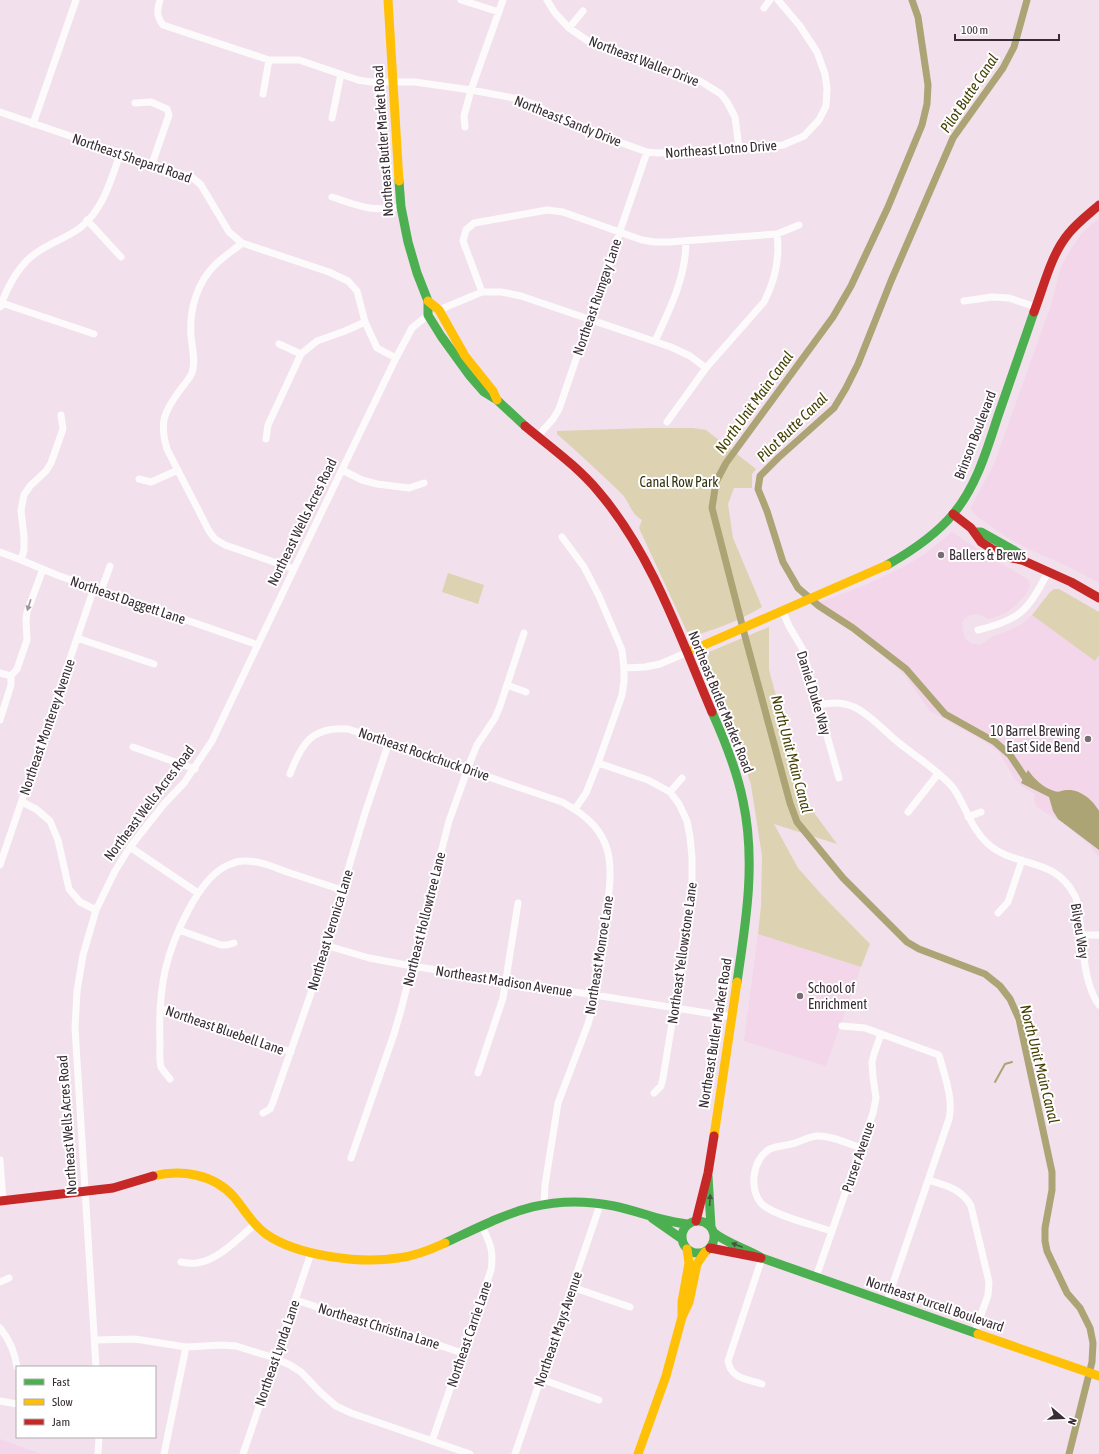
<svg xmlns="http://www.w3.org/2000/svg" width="1099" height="1454" font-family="'Asap Condensed',sans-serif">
	<rect width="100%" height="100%" fill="#f2e0ec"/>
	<path fill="#f3d6ea" d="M 1099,218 L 1099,583 L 1067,566 L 1026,548 L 1006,537 L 978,517 L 970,509 L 994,464 L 1051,305 L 1061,267 L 1071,249 L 1083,232 Z
		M 952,532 L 988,556 L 1026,578 L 1029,581 L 1030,586 L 1026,594 L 1018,603 L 1006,613 L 989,619 L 978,614 L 970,615 L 965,618 L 962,623 L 963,631 L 966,640 L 972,644 L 980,645 L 992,637 L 1010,630 L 1022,624 L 1032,615 L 1095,660 L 1099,655 L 1099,857 L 1091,848 L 1092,847 L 1070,829 L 1070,828 L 1037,807 L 1034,800 L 1035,794 L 1021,786 L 1015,779 L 998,751 L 985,742 L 930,711 L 905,676 L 886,658 L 847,628 L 828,617 L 814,604 L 861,587 L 901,568 L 925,554 Z
		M 758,934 L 861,967 L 826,1066 L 744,1041 Z
		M 0,1439 L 41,1454 L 0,1454 Z"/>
	<path fill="#ddd3b2" d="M 649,428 L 693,428 L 706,430 L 756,469 L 752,474 L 752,488 L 734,488 L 728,504 L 733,538 L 762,607 C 742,619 722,627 700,634 L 692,630 L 687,632 L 639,528 L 642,520 C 630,513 630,502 621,493 C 600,473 579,453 557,434 L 557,431 Z
		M 448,573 L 484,585 L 478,604 L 442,592 Z
		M 1054,589 L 1059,589 L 1099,612 L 1099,655 L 1095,661 L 1032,615 L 1050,592 Z
		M 769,627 L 769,670 L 786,732 L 798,786 L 815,814 L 837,844 L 774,824 L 798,868 L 822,895 L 870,944 L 861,967 L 758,934 L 761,906 L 762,856 L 751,785 L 740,750 L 707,664 L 709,652 Z"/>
	<path fill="#aca474" d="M 1028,770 C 1034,779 1044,788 1054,791 C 1059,793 1062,790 1067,790 C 1080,789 1093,800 1099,811 L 1099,850 L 1058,819 L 1053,811 L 1049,797 L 1021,783 Z"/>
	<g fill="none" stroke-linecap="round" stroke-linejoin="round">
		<path stroke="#aca474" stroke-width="2" d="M 995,1082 L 1005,1064 L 1012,1062"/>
		<path stroke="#aca474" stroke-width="7" d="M 912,0 L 918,17 L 928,85 L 927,104 L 922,125 L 888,207 L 851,286 L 833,317 L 726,463 L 716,482 L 712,508 L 746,640 L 790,803 L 797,822 L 843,878 L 907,942 L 919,949 L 985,974 L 1000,986 L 1010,999 L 1019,1019 L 1052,1172 L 1052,1190 L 1045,1228 L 1045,1241 L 1047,1251 L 1067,1293 L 1080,1308 L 1090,1328 L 1093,1343 L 1092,1362 L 1069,1454
			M 1027,0 L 1014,47 L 1003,68 L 953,138 L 891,281 L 858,364 L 846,388 L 834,408 L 778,458 L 760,476 L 758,489 L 767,511 L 783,562 L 798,588 L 819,606 L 853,628 L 906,669 L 945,714 L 995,742 L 1010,755 L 1026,779 L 1032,782"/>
		<path stroke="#fdfafc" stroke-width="7" d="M 160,0 C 157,10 156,16 163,25 L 269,60 L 299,60 L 358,80 L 371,82 L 415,82 L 471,90 L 519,99 L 536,105 L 554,117 L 566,123 L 647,152 L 657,153 L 754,148 L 783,145 L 804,136 L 819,120 L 826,106 L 827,89 L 825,74 L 817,52 L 800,26 L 778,0
			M 461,0 L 499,12
			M 547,0 L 555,13 L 569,28 L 588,41 L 700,81 L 721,94 L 727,102 L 735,117 L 739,148
			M 764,8 L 770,0
			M 569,28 L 583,11
			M 263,94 L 269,60
			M 135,103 L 151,102 L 167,109 L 169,115 L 152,164
			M 0,112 L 193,178 L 201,185 L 229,232 L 242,243 L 329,272 L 348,281 L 357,291 L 365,322 L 377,348 L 396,358
			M 332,118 L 341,74
			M 33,124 L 76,0
			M 465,127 L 464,116 L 471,90 L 503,0
			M 332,197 C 360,206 370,212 401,207
			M 87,220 L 121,257
			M 242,243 C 234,250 224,256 216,264 C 197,282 189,310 191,336 C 192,347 196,362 192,373 C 189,379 184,385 180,390 C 164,412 159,422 167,449 L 209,531 L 215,539 L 225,545 L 294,569
			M 482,292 L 463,241 L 466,230 L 474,223 L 547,210 L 563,212 L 642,240 L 654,242 L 669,242 L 777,234 L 799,225
			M 964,301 L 992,297 L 1009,298 L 1036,307
			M 2,303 L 94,334
			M 0,307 C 7,288 16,269 32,256 C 46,244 65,239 80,228 C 103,210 111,180 120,154
			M 439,310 L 482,292 L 501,292 L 521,296 L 671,347 L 690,356 L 706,368
			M 655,341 C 670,309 686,277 686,241
			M 279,344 L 301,354
			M 667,422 L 706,368 L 764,302 C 775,281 780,258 777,234
			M 538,436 L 553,419 L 559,409 L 647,152
			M 266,439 L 268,425 L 301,354 L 317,341 L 345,331 L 365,322
			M 342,470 L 362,480 L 377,484 L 409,488 L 424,483
			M 139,479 L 151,482 L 178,470
			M 562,537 L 584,567 L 599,596 L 622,650 L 624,668 L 624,681 L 622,695 L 598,763 L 586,793 L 575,809
			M 0,552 L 21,560 L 57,575 L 258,645
			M 21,560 L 24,550 L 24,537 L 21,510 L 24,495 L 30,486 L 46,471 L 51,463 L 63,429 L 61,415
			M 101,591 L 110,566
			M 782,610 L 789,626 L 802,648 L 839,778
			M 978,630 C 1021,620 1028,610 1048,572
			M 77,638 L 154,664
			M 624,668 L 645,667 L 660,664 L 688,652
			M 0,673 L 11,676 L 17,669 L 27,640 L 26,620 L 27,612 L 43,569
			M 507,685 L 526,692
			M 819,705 C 831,702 843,702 854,707 C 871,715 884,731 899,743 C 914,755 943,774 954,789 C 966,807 971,828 987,843 C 1015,869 1054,855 1075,896 C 1079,904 1079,915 1080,923 C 1083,947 1084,985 1099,1005
			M 0,720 L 11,685 L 11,676
			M 133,747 L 195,769
			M 598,763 L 648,780 L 670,792 L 679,804 L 687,821 L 690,837 L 692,857 L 692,886 L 691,907 L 663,1078 L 661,1086 L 654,1093
			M 290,774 C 301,744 312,726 348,729 L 562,802 C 619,832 613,866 605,922 C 601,951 596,980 592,1009 L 588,1024 L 558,1103 L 545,1185 L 544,1204
			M 670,792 L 682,778
			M 22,802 L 36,809 L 50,821 L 58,840 L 69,889 L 80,902 L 96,910
			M 908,812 L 938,774
			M 968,817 L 981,812
			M 130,847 L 198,893
			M 0,865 L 94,588
			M 998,913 L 1008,902 L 1022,860
			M 179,930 L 221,945 L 227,945 L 234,943
			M 1081,935 L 1099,935
			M 325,945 L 369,958 L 412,966 L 732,1017
			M 160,1008 L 291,1052
			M 842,1026 L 865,1028 L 939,1055 C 944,1074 954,1100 949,1119 L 887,1301
			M 478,1073 L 503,998 L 518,903
			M 170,1079 C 168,1076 163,1071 161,1067 C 159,1060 160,1050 160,1043 C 159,1018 160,995 165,971 C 172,940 199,874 231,864 C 235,862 240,861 243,861 C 258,860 274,867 287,872 C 305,878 324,884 342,890
			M 263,1113 L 270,1109 L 273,1102 L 310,996 L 365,813 L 389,742
			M 351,1158 L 394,1034 L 401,1010 L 449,821 L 472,757 L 477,745 L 495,718 L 500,706 L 524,633
			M 0,1160 L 3,1201
			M 928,1180 C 945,1185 962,1189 971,1206 L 989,1282 L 988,1295 L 975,1332
			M 831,1231 C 814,1225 776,1216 763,1205 C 748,1192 752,1158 770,1149 C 777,1146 784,1146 791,1144 C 800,1142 807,1137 817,1136 C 830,1135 849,1144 861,1148
			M 181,1262 C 186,1263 191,1264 197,1263 C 217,1261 239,1238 254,1225
			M 816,1277 L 873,1113 L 876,1098 L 873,1077 L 872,1062 L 874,1054 L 881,1034
			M 0,1282 L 9,1278
			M 572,1287 L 630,1307
			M 296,1300 L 326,1310 L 359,1318 L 462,1353
			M 0,1328 C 9,1339 15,1353 17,1367
			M 95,1340 L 135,1339 L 186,1347 L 222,1345 L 236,1346 L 252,1351 L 275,1358 L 290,1365 L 301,1372 L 321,1393 L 336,1406 L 351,1413 L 470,1454
			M 96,1367 L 75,1028 L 77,991 L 83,955 L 96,910 L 115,871 L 130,847 L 164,804 L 184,783 L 212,741 L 294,569 L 396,358 L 412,328 L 428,315
			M 541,1379 L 599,1400
			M 762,1384 C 747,1379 731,1379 728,1361 L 762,1258
			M 0,1401 L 17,1404
			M 432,1441 L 491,1270 C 494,1250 490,1244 482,1226
			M 98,1454 L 99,1437
			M 164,1454 L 186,1347
			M 243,1454 L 311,1253
			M 515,1454 L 600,1205"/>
		<path stroke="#4caf50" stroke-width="9" d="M 399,181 L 401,207 L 408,242 L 417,273 L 428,301 L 428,315 L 441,336 L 470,376 L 484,392 L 497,400 L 525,426
			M 975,532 L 981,532 L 1015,551 L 1020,554 L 1022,560
			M 887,565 C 912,551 936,535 954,513 C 977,485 987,449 998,416 C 1010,381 1022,346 1034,312
			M 712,712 C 725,741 737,770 743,801 C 756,861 746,922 737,982
			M 708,1176 L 711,1227
			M 652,1218 L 682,1239
			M682 1237a16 16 0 1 1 32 0a16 16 0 1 1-32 0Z
			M 713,1232 C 727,1244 746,1248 762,1258 L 978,1334
			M 445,1243 C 505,1215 544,1192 614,1206 C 639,1211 662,1222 688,1224"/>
		<path stroke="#ffc107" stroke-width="9" d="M 388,0 L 399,181
			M 428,301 L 439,310 L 465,356 L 493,391 L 497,400
			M 688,652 L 887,565
			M 714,1136 L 737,982
			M 153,1176 C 181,1169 214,1174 234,1197 C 245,1210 252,1224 266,1234 C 297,1256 361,1264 398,1258 C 415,1256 430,1250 445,1243
			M 682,1315 L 682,1302 L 689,1263 L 687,1249
			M 978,1334 L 1099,1376
			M 638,1454 L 666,1376 L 682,1317 L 689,1302 L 697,1264 L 705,1252"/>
		<path stroke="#c62828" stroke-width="9" d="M 1034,312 C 1044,286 1051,254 1069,233 C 1078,222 1089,214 1099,205
			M 525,426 C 550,447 577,466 598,491 C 652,554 680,637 712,712
			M 953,514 L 971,528 L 981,542 L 992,549 L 1012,558 L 1022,560 L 1071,582 L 1099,598
			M 0,1201 L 113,1188 L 153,1176
			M 696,1221 L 708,1173 L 714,1136
			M 710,1248 L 761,1258"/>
	</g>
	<defs><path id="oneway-solid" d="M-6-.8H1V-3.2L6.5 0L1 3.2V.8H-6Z"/></defs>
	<use fill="#9b9498" href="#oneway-solid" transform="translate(29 605) rotate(108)"/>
	<g fill="#405a3e">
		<use href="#oneway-solid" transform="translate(710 1200) rotate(-86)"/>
		<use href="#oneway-solid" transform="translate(737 1245) rotate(-159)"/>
	</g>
	<g fill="#7a6c75" stroke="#fff" stroke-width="1.5">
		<circle cx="941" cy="555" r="4"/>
		<circle cx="1088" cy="739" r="4"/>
		<circle cx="800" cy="996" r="4"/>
	</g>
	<g text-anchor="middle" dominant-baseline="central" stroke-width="4" stroke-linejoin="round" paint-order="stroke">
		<g font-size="14" fill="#392d35" stroke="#fff">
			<text transform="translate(644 61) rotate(21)">Northeast Waller Drive</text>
			<text transform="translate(568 121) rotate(22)">Northeast Sandy Drive</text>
			<text transform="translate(383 141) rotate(-94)">Northeast Butler Market Road</text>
			<text transform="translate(721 149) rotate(-4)">Northeast Lotno Drive</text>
			<text transform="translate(132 158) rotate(19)">Northeast Shepard Road</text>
			<text transform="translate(597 297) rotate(-71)">Northeast Rumgay Lane</text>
			<text transform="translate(975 435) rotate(-69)">Brinson Boulevard</text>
			<text transform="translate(302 522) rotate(-64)">Northeast Wells Acres Road</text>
			<text transform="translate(128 600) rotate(19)">Northeast Daggett Lane</text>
			<text transform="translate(814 693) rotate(73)">Daniel Duke Way</text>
			<text transform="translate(721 702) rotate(68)">Northeast Butler Market Road</text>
			<text transform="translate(47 727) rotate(-71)">Northeast Monterey Avenue</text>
			<text transform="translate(424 754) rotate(19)">Northeast Rockchuck Drive</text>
			<text transform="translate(149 803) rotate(-53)">Northeast Wells Acres Road</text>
			<text transform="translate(424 919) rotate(-76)">Northeast Hollowtree Lane</text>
			<text transform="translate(330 930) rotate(-73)">Northeast Veronica Lane</text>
			<text transform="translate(1080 931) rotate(81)">Bilyeu Way</text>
			<text transform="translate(682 953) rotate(-82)">Northeast Yellowstone Lane</text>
			<text transform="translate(599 955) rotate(-81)">Northeast Monroe Lane</text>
			<text transform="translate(504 981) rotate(9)">Northeast Madison Avenue</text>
			<text transform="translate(225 1030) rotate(19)">Northeast Bluebell Lane</text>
			<text transform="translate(715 1033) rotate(-81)">Northeast Butler Market Road</text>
			<text transform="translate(67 1125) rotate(-94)">Northeast Wells Acres Road</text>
			<text transform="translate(858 1157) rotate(-71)">Purser Avenue</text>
			<text transform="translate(935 1304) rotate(19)">Northeast Purcell Boulevard</text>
			<text transform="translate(379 1326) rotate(17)">Northeast Christina Lane</text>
			<text transform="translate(558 1329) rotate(-71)">Northeast Mays Avenue</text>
			<text transform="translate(469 1334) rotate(-71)">Northeast Carrie Lane</text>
			<text transform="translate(277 1353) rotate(-71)">Northeast Lynda Lane</text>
		</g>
		<g font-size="14" fill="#353312" stroke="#fff">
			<text x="679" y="482">Canal Row Park</text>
		</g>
		<g font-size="14" fill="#392d35" stroke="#fff" text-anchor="start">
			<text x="949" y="555">Ballers &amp; Brews</text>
			<text x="1080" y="731" text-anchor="end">10 Barrel Brewing<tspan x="1080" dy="16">East Side Bend</tspan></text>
			<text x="808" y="988">School of<tspan x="808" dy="16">Enrichment</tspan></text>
		</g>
		<g font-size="15" font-style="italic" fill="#433f02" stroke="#fff">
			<text transform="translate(969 93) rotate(-56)">Pilot Butte Canal</text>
			<text transform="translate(754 402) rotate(-54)">North Unit Main Canal</text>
			<text transform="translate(792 427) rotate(-44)">Pilot Butte Canal</text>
			<text transform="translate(792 754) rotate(75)">North Unit Main Canal</text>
			<text transform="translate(1040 1064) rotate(76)">North Unit Main Canal</text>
		</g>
	</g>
	<rect x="16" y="1366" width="140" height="72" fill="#ffffff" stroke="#b0abae"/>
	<rect x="24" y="1379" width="20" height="6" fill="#4caf50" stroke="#b0abae"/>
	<text x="52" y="1386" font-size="12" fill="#392d35">Fast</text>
	<rect x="24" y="1399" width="20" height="6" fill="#ffc107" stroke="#b0abae"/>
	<text x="52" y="1406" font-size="12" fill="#392d35">Slow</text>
	<rect x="24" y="1419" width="20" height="6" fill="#c62828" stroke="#b0abae"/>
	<text x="52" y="1426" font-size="12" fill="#392d35">Jam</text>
	<g transform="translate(1063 1418) rotate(109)" stroke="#ffffff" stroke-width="3" paint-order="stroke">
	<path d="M0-3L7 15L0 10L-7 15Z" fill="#392d35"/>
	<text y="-6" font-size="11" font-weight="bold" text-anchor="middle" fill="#392d35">N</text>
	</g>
	<path d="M955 34v6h104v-6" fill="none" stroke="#392d35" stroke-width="2"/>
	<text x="961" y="34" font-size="12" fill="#392d35" stroke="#ffffff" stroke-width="3" paint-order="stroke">100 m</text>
</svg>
